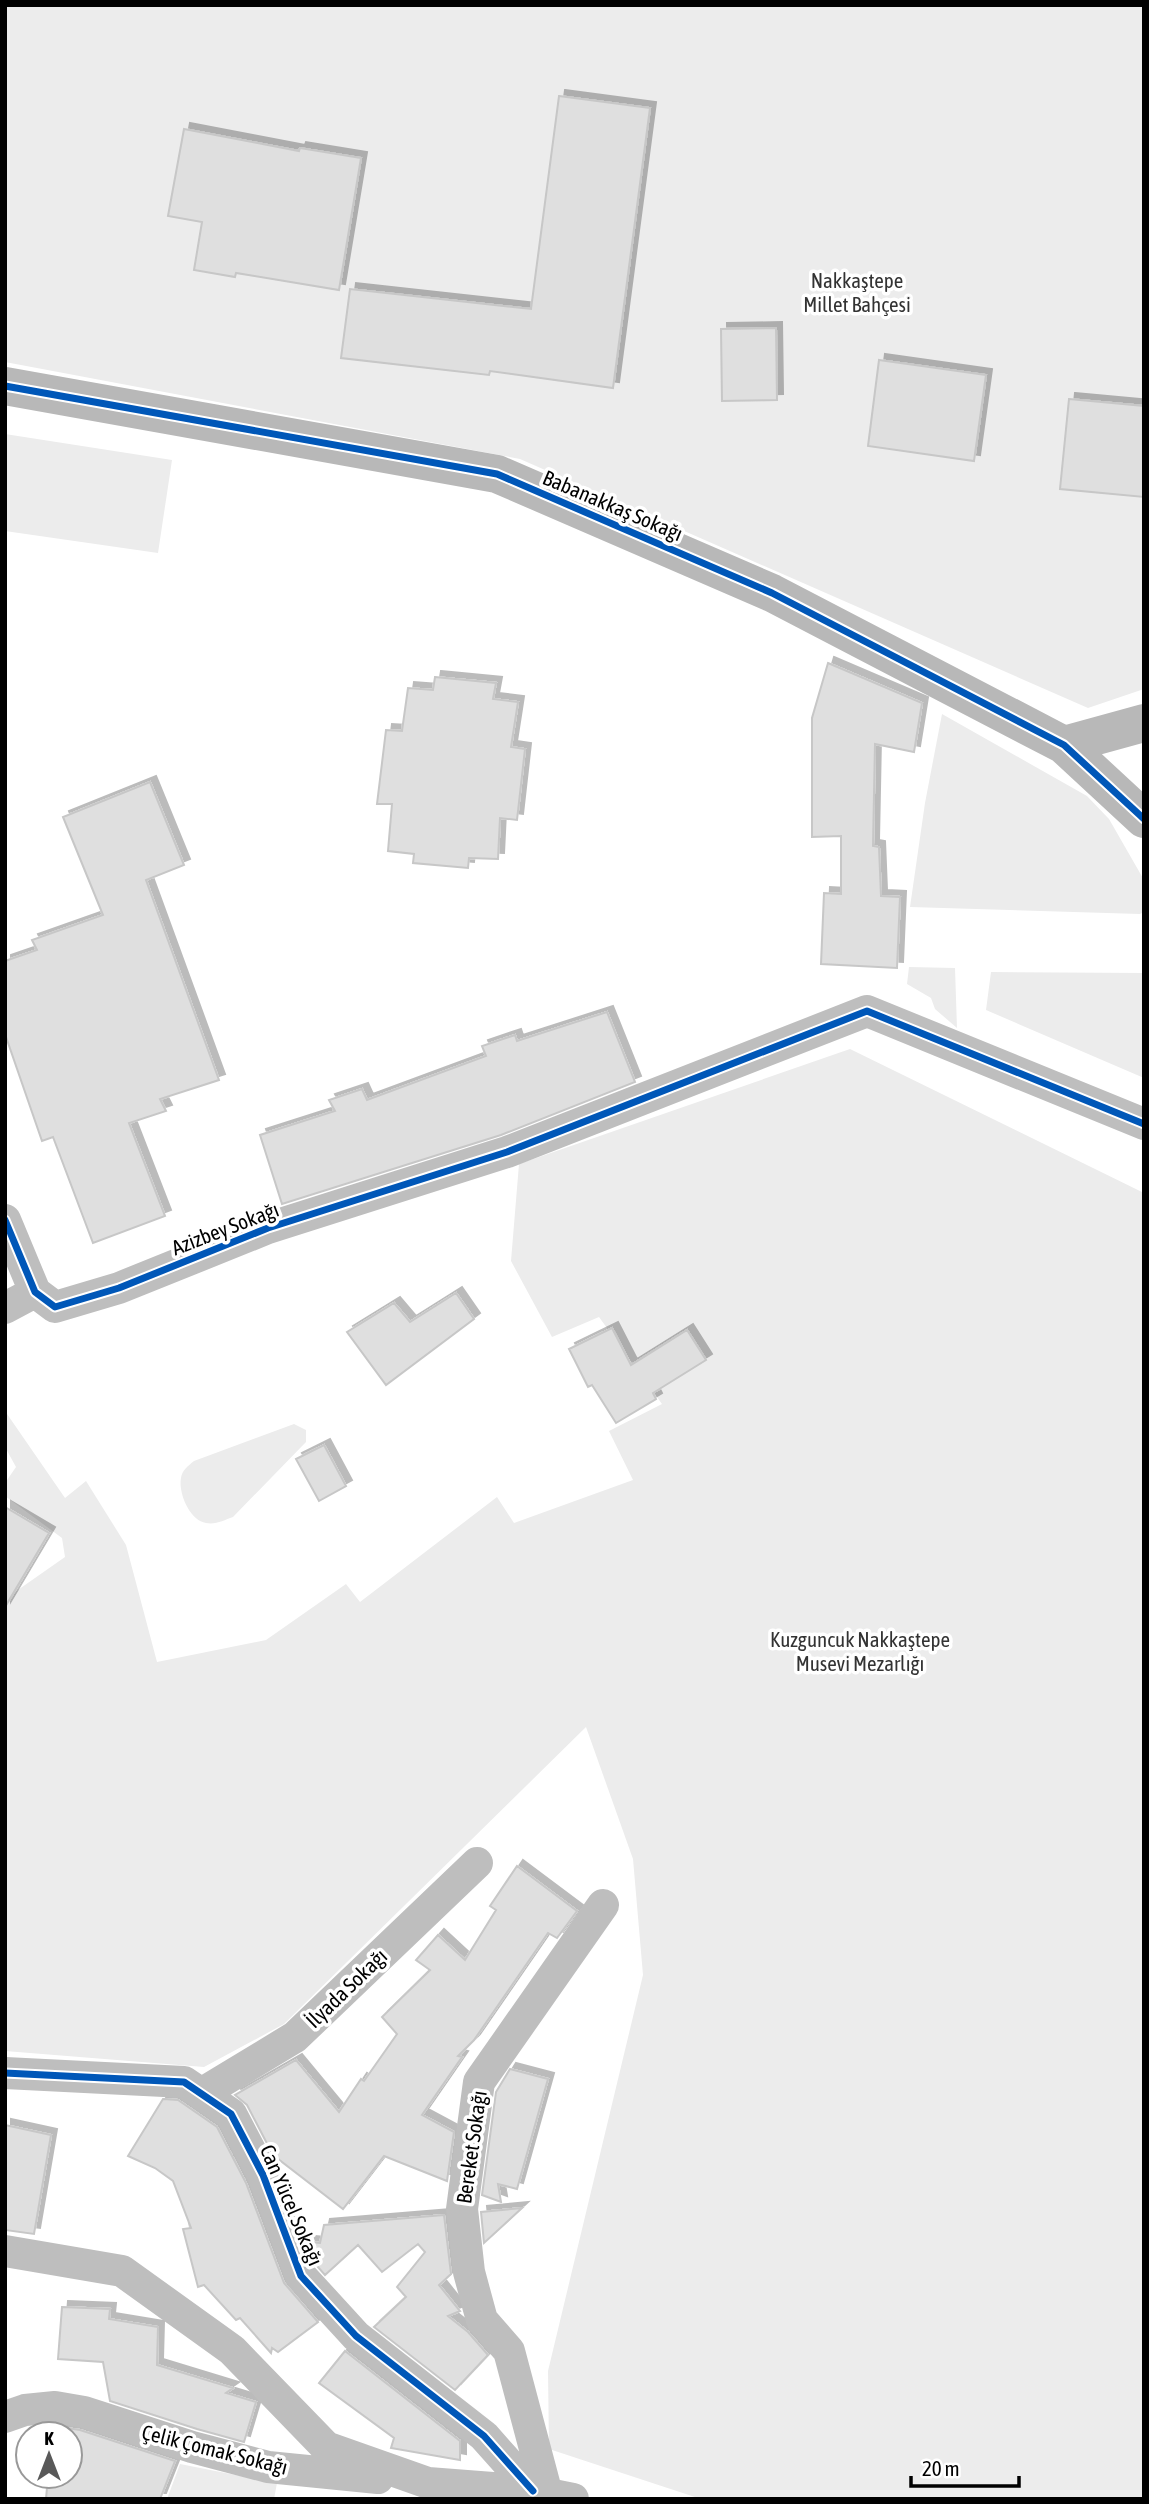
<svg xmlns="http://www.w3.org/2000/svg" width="1149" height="2504" font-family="'Asap Condensed',sans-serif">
	<defs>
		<filter id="shadow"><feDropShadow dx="6" dy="-6" stdDeviation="0" flood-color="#0004"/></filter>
	</defs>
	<rect width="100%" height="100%" fill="#fff"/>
	<path fill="#ececec" d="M 5,5 L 1144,5 L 1144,689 L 1088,708 L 520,459 L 5,362 Z
		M 5,434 L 172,460 L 158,553 L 5,531 Z
		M 942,714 L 1087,796 L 1109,819 L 1144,880 L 1144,912 L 1140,914 L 910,907 L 925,803 Z
		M 909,967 L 955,968 L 957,1028 L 935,1009 L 931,998 L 907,984 Z
		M 991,972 L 1144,973 L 1144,1078 L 986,1010 Z
		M 850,1049 L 1144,1193 L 1144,2499 L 701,2499 L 549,2449 L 548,2371 L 643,1975 L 633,1859 L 586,1727 L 284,2024 L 204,2067 L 5,2051 L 5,1599 L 65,1557 L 62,1538 L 5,1496 L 5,1483 L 16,1467 L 5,1447 L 5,1411 L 65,1498 L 86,1481 L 126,1545 L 157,1662 L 266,1640 L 346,1584 L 360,1602 L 497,1497 L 514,1523 L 633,1480 L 609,1431 L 662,1404 L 599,1317 L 552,1337 L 511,1261 L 519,1164 Z
		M 294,1424 L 306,1430 L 306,1442 L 233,1517 C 224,1520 216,1525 206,1523 C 190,1521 178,1493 181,1478 C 182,1470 188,1466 194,1461 Z
		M 180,2464 L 277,2483 L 274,2499 L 167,2499 Z"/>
	<path fill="#dfdfdf" stroke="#c7c7c7" stroke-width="2" filter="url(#shadow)" d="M 559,96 L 650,108 L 613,388 L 490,371 L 489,375 L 341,358 L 350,289 L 531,309 Z
		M 184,129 L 299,151 L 300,148 L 361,158 L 339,290 L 236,273 L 235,277 L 194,270 L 202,222 L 168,216 Z
		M 776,328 L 777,400 L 722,401 L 721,329 Z
		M 879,360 L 986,375 L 974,461 L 868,446 Z
		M 1069,399 L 1144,406 L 1144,497 L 1060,489 Z
		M 828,663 L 922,703 L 914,752 L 875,744 L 873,846 L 879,847 L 881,896 L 900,897 L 897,968 L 821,964 L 824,893 L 841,894 L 841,836 L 812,837 L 812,718 Z
		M 435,677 L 496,683 L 493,699 L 518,702 L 511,747 L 525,749 L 517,820 L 500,818 L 498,859 L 469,858 L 468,868 L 413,863 L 414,854 L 388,851 L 392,804 L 377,804 L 386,730 L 402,731 L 408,688 L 433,690 Z
		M 150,782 L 184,865 L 146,880 L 219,1080 L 160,1099 L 166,1111 L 129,1123 L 165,1216 L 93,1243 L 53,1137 L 42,1141 L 5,1034 L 5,961 L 37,950 L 32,940 L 103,915 L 63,817 Z
		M 607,1012 L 635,1082 L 501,1135 L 282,1204 L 260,1135 L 335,1111 L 329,1100 L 362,1089 L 367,1100 L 486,1056 L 482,1046 L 515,1035 L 517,1041 Z
		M 456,1293 L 474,1319 L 386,1385 L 347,1332 L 394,1303 L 410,1322 Z
		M 612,1328 L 631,1365 L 687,1330 L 706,1360 L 653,1393 L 656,1399 L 616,1423 L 592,1385 L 588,1387 L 569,1349 Z
		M 324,1445 L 346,1486 L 319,1501 L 296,1459 Z
		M 5,1507 L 49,1533 L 5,1607 Z
		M 517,1866 L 577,1911 L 557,1938 L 548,1933 L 474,2040 L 458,2056 L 462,2057 L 422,2115 L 454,2132 L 447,2181 L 384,2156 L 343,2209 L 273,2155 L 247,2105 L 235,2095 L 296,2060 L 339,2112 L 361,2079 L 364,2081 L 397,2034 L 382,2017 L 430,1970 L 416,1960 L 438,1935 L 465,1960 L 496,1910 L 490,1906 Z
		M 510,2069 L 548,2079 L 517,2189 L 498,2184 L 501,2202 L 482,2195 L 496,2092 Z
		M 163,2099 L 178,2100 L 217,2127 L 246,2183 L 284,2283 L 318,2322 L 278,2352 L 272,2348 L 271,2353 L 240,2318 L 236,2320 L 204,2285 L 198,2287 L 183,2229 L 191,2228 L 173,2181 L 155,2168 L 128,2156 Z
		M 5,2125 L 51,2135 L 34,2234 L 5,2230 Z
		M 522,2208 L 484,2243 L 481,2212 Z
		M 444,2215 L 451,2274 L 439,2285 L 460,2311 L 448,2316 L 468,2332 L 488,2355 L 455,2390 L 374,2327 L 406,2297 L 397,2287 L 425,2252 L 418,2244 L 382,2272 L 358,2245 L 325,2275 L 317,2266 L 308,2242 L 320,2243 L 324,2225 Z
		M 62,2307 L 110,2309 L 109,2319 L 158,2327 L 157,2365 L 233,2388 L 226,2393 L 256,2402 L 244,2442 L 197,2429 L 110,2401 L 103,2362 L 58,2359 Z
		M 345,2351 L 460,2441 L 460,2460 L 391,2448 L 394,2438 L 319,2383 Z
		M 52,2426 L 80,2430 L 175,2461 L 160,2499 L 46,2499 L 48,2476 L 70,2476 L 70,2434 L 51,2434 Z"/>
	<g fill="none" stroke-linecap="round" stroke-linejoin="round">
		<path stroke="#bebebe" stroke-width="32" d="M 5,1220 L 35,1292 L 55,1307 L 119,1288 L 268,1228 L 507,1152 L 867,1011 L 1144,1124
			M 5,1308 L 35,1292
			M 5,2073 L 184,2082 L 231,2114 L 263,2175 L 301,2276 L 356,2336 L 484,2436 L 533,2491
			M 201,2094 L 295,2037 L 477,1863
			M 5,2251 L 122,2271 L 232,2350 L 326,2447 L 428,2483 L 533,2491 L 573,2499
			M 5,2417 L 25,2410 L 55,2407 L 84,2412 L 192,2447 L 268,2467 L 378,2478
			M 547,2494 L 509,2351 L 482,2320 L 469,2272 L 462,2209 L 479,2082 L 603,1905"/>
		<path stroke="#b8b8b8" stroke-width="38" d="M 5,386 L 497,474 L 772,593 L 1064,745 L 1144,819
			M 1064,745 L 1144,723"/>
		<defs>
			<path id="cycleway" d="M 5,386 L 497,474 L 772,593 L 1064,745 L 1144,819
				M 5,1220 L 35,1292 L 55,1307 L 119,1288 L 268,1228 L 507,1152 L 867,1011 L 1144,1124
				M 5,2073 L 184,2082 L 231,2114 L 263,2175 L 301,2276 L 356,2336 L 484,2436 L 533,2491"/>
		</defs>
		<use href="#cycleway" stroke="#fff" stroke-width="11"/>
		<use href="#cycleway" stroke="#0057b8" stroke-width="7"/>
	</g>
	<g text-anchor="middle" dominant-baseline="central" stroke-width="7" stroke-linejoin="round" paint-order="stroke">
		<g font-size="21" fill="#333" stroke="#fff">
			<text x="857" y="280">Nakkaştepe<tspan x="857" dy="24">Millet Bahçesi</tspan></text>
			<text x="860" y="1639">Kuzguncuk Nakkaştepe<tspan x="860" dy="24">Musevi Mezarlığı</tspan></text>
		</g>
		<g font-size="21" fill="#000" stroke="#fff">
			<text transform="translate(613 505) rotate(23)">Babanakkaş Sokağı</text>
			<text transform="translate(225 1228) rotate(-21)">Azizbey Sokağı</text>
			<text transform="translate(346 1988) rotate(-44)">İlyada Sokağı</text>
			<text transform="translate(471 2147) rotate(-82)">Bereket Sokağı</text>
			<text transform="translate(292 2205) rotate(67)">Can Yücel Sokağı</text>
			<text transform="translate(215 2449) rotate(14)">Çelik Çomak Sokağı</text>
		</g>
	</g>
	<rect width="1149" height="2504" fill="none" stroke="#000000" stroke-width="14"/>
	<g transform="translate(49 2455)"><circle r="33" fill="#ffffff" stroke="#999999" stroke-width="2"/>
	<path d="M0-5L12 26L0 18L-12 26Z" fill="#595959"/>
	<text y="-10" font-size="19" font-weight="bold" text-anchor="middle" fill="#000000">K</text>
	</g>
	<path d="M911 2476v10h108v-10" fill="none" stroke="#000000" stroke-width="3.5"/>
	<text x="922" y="2476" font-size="21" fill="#000000" stroke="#ffffff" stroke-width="5" paint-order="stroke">20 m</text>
</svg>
